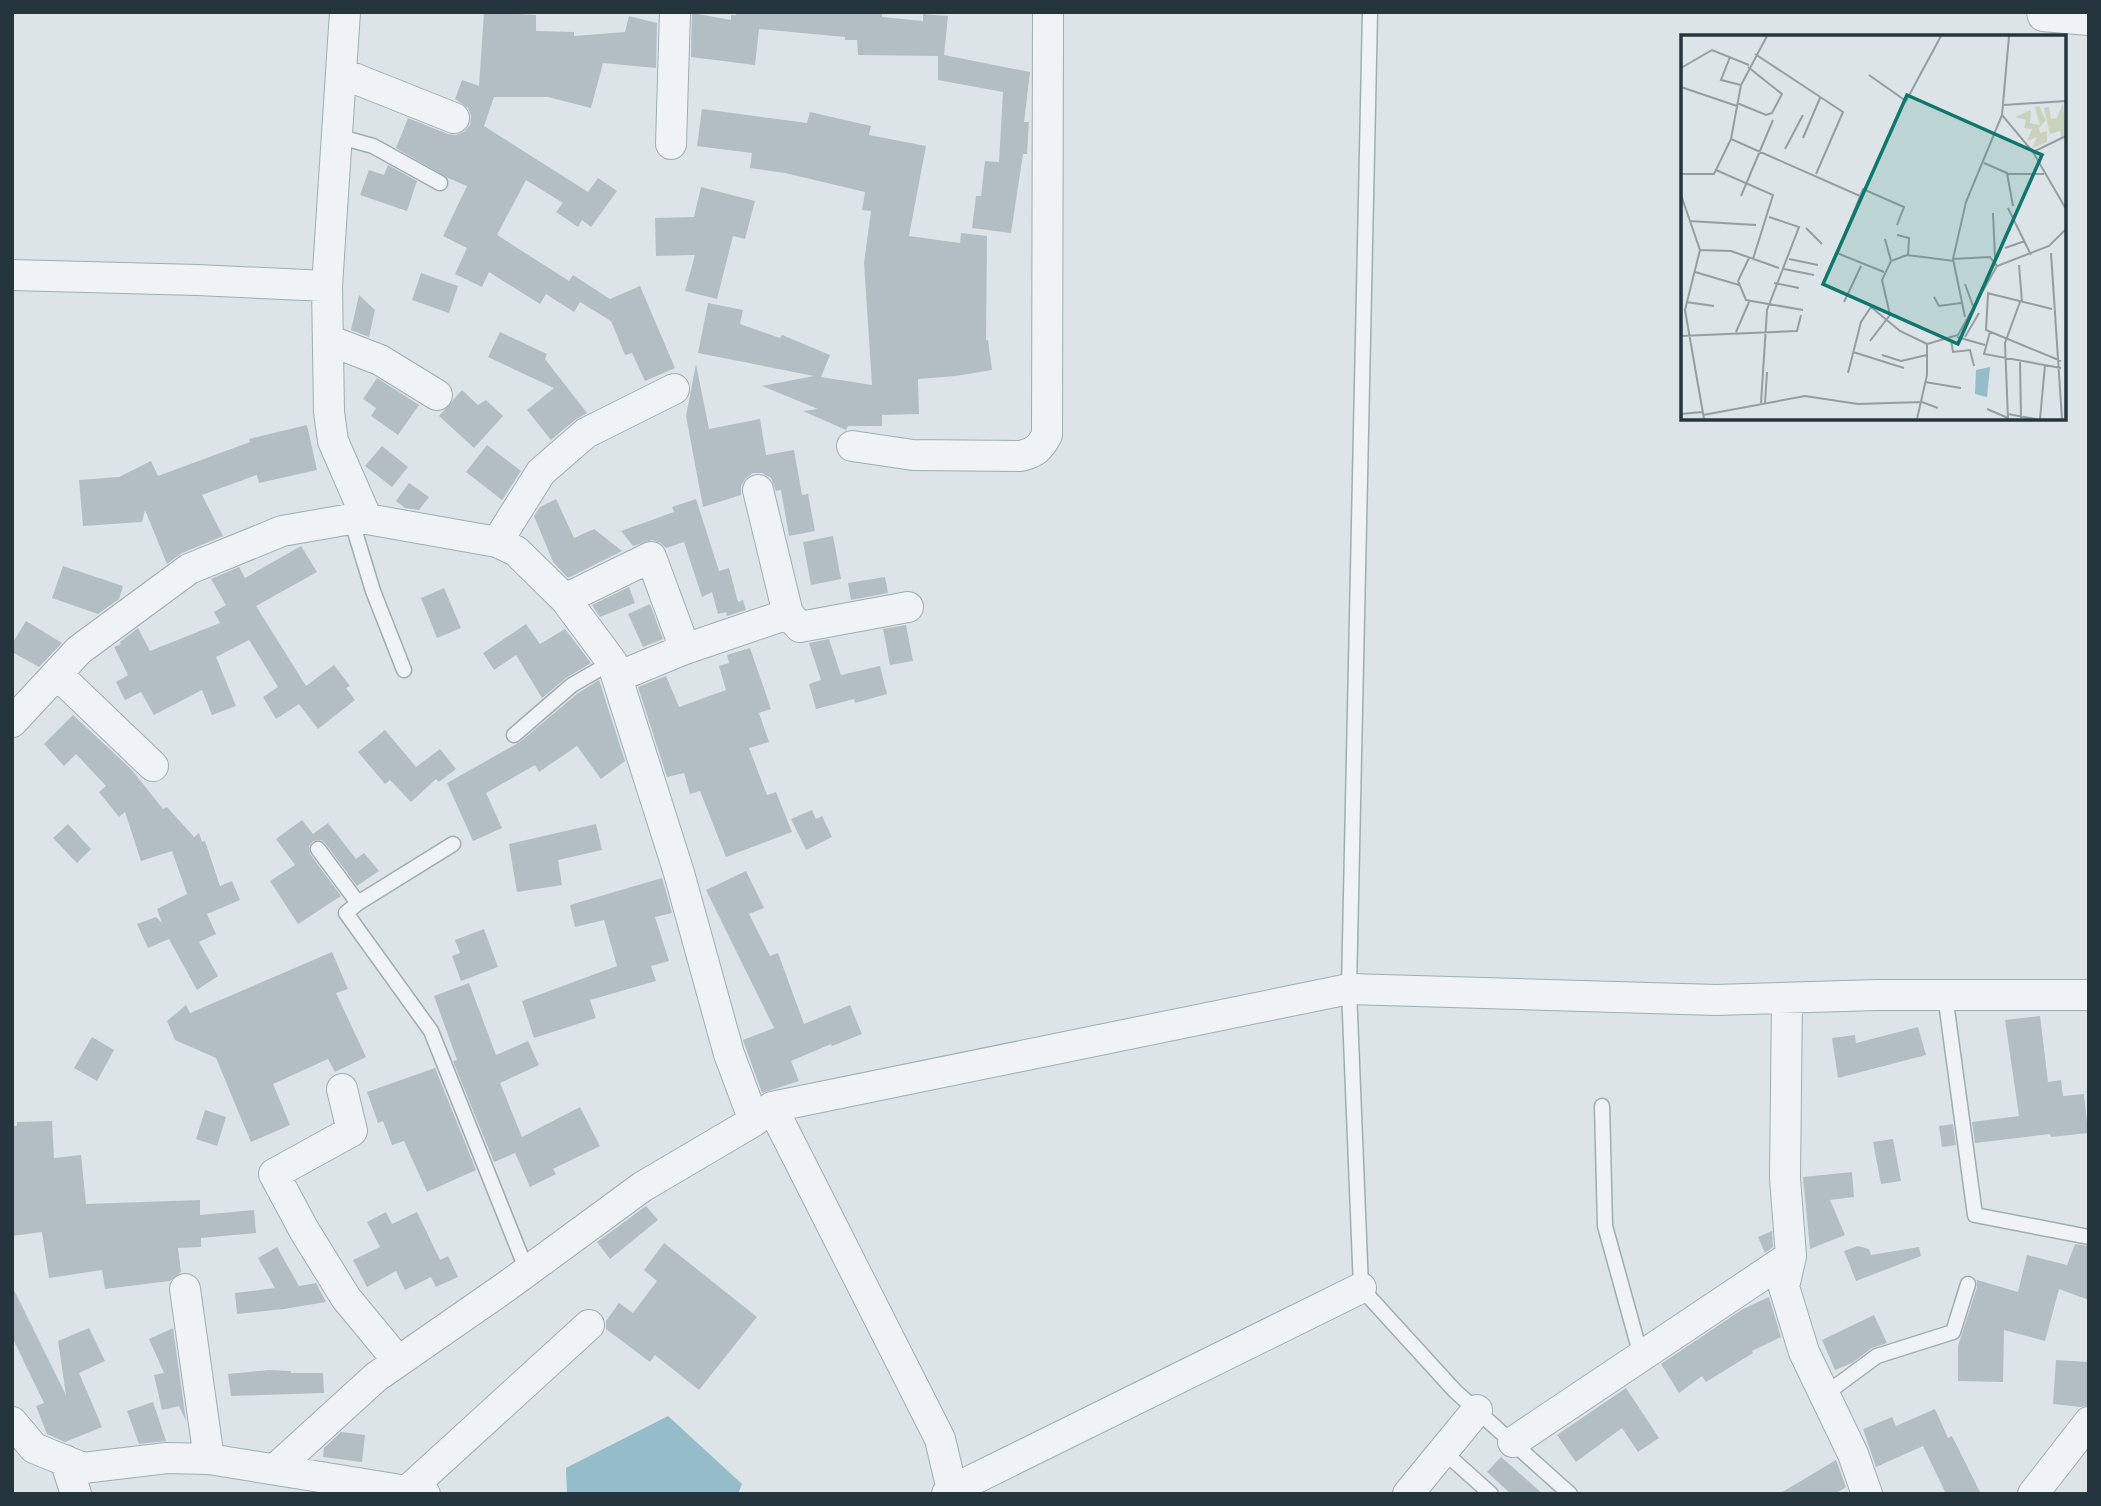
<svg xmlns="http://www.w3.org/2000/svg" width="2101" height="1506" font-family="Cabin,sans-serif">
	<rect width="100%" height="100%" fill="#dce4e7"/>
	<path fill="#95bcc9" d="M 668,1416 L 742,1484 L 738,1494 L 567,1494 L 566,1468 Z"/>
	<path fill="#b3bec4" d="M 484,12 L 536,15 L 536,31 L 574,32 L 574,36 L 625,32 L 629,16 L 657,23 L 656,68 L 603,63 L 591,108 L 548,97 L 494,97 L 484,126 L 588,192 L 598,178 L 617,191 L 591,227 L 582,220 L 578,227 L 556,212 L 563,203 L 526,180 L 497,235 L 569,281 L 573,275 L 610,299 L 640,286 L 675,368 L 645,381 L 632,353 L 625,355 L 611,321 L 580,302 L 574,312 L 546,294 L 540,304 L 489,272 L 482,287 L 455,274 L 467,248 L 443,236 L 467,186 L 448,178 L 396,148 L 408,118 L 448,134 L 456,135 L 464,132 L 470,125 L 471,116 L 468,108 L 455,99 L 462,80 L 479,86 Z
		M 736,12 L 882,12 L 882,17 L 923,21 L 923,14 L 948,16 L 944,55 L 1030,72 L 1024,122 L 1029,122 L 1027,154 L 1023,154 L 1011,233 L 972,228 L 976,196 L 981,196 L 985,161 L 999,162 L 1003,92 L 938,80 L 938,56 L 858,55 L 857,40 L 845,40 L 845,37 L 759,29 L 755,65 L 691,57 L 692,13 L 731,20 L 731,15 L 736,15 Z
		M 702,109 L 807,123 L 810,112 L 871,126 L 869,135 L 926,146 L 909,236 L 960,243 L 961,233 L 987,236 L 986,340 L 988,340 L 992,370 L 956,376 L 918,379 L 919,414 L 882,415 L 882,426 L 848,426 L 846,430 L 803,411 L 818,409 L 762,386 L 814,376 L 698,353 L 708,303 L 743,310 L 740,324 L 780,338 L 782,335 L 830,355 L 821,377 L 872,385 L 864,263 L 871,211 L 862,210 L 865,192 L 785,173 L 750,168 L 752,153 L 697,146 Z
		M 388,165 L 417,181 L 407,211 L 360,195 L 369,170 L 384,175 Z
		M 701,187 L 755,201 L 745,239 L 733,236 L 717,299 L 685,291 L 695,255 L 656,256 L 655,218 L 694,217 Z
		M 421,273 L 458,286 L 449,313 L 412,300 Z
		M 359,295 L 375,310 L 369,337 L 351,330 Z
		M 500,332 L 547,354 L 545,359 L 587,413 L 575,420 L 551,440 L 527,410 L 554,388 L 488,357 Z
		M 696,364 L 709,429 L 760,419 L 766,455 L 794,450 L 802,495 L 808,494 L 815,531 L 789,536 L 781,490 L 776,491 L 771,478 L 762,473 L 753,473 L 746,478 L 741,486 L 741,495 L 703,507 L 686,416 Z
		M 377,378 L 419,405 L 398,435 L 371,416 L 376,408 L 363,399 Z
		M 462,390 L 478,405 L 486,400 L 503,416 L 474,448 L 439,416 Z
		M 307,425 L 317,470 L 259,483 L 257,475 L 202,495 L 223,536 L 182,553 L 167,564 L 145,510 L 142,522 L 83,526 L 79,480 L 119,477 L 151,461 L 158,476 L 250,442 L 249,439 Z
		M 487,445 L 521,471 L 502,500 L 466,472 Z
		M 382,446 L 408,467 L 392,487 L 365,466 Z
		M 409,483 L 429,497 L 419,510 L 405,508 L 396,501 Z
		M 556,499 L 574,538 L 594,529 L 622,551 L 568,578 L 553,562 L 534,516 L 540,507 Z
		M 696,499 L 719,571 L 729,568 L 738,602 L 743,600 L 746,610 L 727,616 L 726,612 L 718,614 L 712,592 L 702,597 L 684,542 L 666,548 L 661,543 L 652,540 L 633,546 L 621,531 L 674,512 L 672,507 Z
		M 833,536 L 841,579 L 811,585 L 803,542 Z
		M 301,546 L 317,572 L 256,606 L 306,686 L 334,665 L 350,686 L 346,688 L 355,700 L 318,729 L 299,704 L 276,719 L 263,697 L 278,687 L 249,640 L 216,657 L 236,706 L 212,715 L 202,690 L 154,715 L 141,692 L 125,700 L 116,682 L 128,675 L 114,647 L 121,644 L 120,642 L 138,628 L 150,651 L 220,623 L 214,612 L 226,605 L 211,579 L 239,567 L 245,578 Z
		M 63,566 L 123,586 L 119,599 L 98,614 L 52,598 Z
		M 885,577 L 888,593 L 851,600 L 848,583 Z
		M 629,587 L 635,603 L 600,617 L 592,605 Z
		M 444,588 L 461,628 L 437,638 L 421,598 Z
		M 650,604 L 663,639 L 643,647 L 628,614 Z
		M 26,621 L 62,643 L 39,667 L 12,652 L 12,644 Z
		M 526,624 L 540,644 L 565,629 L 591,663 L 566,678 L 542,698 L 516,655 L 494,670 L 483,653 Z
		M 906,625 L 913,661 L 890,665 L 883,629 Z
		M 829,639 L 841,675 L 880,666 L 887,694 L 855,703 L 854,699 L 816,709 L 809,684 L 821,680 L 809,643 Z
		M 750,648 L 771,709 L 759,713 L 769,742 L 749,748 L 767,795 L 776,792 L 792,832 L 726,857 L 700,791 L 690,794 L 684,773 L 667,777 L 638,687 L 666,676 L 679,707 L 726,690 L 719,666 L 729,663 L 727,655 Z
		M 599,680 L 625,761 L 601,779 L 577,746 L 539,772 L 535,765 L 486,793 L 502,828 L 473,841 L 447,783 L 520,742 L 578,693 Z
		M 73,715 L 131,769 L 163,809 L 167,807 L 194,837 L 199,833 L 202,842 L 205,841 L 220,886 L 232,881 L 240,900 L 207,914 L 216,934 L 199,942 L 218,976 L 197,990 L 169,939 L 148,948 L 137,924 L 156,917 L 162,923 L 157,909 L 187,894 L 172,851 L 141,861 L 125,812 L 119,817 L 99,792 L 106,786 L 76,754 L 64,766 L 44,744 Z
		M 385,730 L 416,767 L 440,749 L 456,769 L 439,782 L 436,779 L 411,802 L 390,780 L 385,784 L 358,752 Z
		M 812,810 L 816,819 L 822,816 L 832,837 L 806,850 L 791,819 Z
		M 302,820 L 313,834 L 328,823 L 356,859 L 364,853 L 379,871 L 357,886 L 325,843 L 321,840 L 313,841 L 309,846 L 310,854 L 341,896 L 298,924 L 270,881 L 295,865 L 276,839 Z
		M 68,824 L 91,849 L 77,863 L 53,838 Z
		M 596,824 L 602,850 L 558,860 L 562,885 L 517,892 L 509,844 Z
		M 746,871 L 764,908 L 749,914 L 770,956 L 778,953 L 804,1024 L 850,1005 L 862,1034 L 832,1046 L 831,1044 L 791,1061 L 799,1081 L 762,1093 L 743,1040 L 774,1028 L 706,890 Z
		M 662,878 L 672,913 L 655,917 L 669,961 L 651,966 L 656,981 L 590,1000 L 596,1018 L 534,1038 L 522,1001 L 617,966 L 604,920 L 575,927 L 570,905 Z
		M 484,929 L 498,967 L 461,981 L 452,956 L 460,953 L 455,940 Z
		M 332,952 L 348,989 L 336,993 L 366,1057 L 335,1072 L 328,1059 L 273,1084 L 290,1125 L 251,1142 L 216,1058 L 175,1040 L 167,1021 L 186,1005 L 190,1013 Z
		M 469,983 L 496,1055 L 528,1041 L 539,1065 L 500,1083 L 522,1137 L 580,1107 L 600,1146 L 553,1169 L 556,1174 L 530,1187 L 515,1153 L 494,1162 L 453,1061 L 457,1060 L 434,996 Z
		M 2040,1016 L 2048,1082 L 2061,1080 L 2063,1096 L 2084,1094 L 2088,1133 L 2051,1137 L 2050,1134 L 1975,1143 L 1972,1122 L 2019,1116 L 2005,1020 Z
		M 1918,1027 L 1926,1055 L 1838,1078 L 1832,1038 L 1855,1035 L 1856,1043 Z
		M 92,1037 L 114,1050 L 97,1081 L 74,1068 Z
		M 435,1068 L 476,1170 L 427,1192 L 404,1141 L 392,1145 L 383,1121 L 378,1123 L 367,1092 Z
		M 205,1110 L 226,1117 L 217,1146 L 196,1139 Z
		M 52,1121 L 54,1158 L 81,1155 L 86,1204 L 200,1200 L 200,1215 L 254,1210 L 256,1233 L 201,1238 L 201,1247 L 178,1248 L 181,1272 L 170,1281 L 105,1289 L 102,1270 L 49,1278 L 42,1232 L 12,1236 L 12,1126 L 17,1126 L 17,1122 Z
		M 1953,1124 L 1956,1145 L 1942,1147 L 1939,1126 Z
		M 1893,1139 L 1901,1181 L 1881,1184 L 1873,1142 Z
		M 1852,1172 L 1854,1197 L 1830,1200 L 1845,1235 L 1810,1249 L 1803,1177 Z
		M 646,1206 L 658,1220 L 610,1259 L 597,1242 Z
		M 386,1212 L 392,1224 L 417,1212 L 440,1260 L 448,1256 L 458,1277 L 436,1287 L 431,1277 L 405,1290 L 396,1271 L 367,1287 L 353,1260 L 380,1247 L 367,1222 Z
		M 1772,1231 L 1773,1247 L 1765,1253 L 1758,1237 Z
		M 664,1243 L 757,1317 L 699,1390 L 655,1355 L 650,1362 L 606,1329 L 606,1321 L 619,1303 L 633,1313 L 657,1281 L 644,1270 Z
		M 2075,1244 L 2089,1246 L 2089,1300 L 2059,1289 L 2045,1341 L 2004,1330 L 2003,1382 L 1958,1381 L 1958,1346 L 1977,1287 L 1977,1280 L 2018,1292 L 2027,1255 L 2067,1265 Z
		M 1858,1246 L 1869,1249 L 1871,1255 L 1919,1247 L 1921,1256 L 1856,1281 L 1844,1251 Z
		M 277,1247 L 299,1286 L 316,1283 L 326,1302 L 284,1309 L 237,1314 L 235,1293 L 275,1288 L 258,1258 Z
		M 12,1286 L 66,1395 L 58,1341 L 89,1328 L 105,1361 L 79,1373 L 102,1427 L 65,1442 L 47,1434 L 36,1406 L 44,1403 L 12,1337 Z
		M 1769,1297 L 1781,1337 L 1752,1351 L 1753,1353 L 1706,1382 L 1702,1376 L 1679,1393 L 1661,1364 L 1743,1309 Z
		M 1874,1315 L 1887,1343 L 1872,1348 L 1852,1363 L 1835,1370 L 1822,1340 Z
		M 173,1328 L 186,1421 L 179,1406 L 162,1410 L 154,1375 L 164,1373 L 149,1339 Z
		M 2056,1360 L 2089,1362 L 2089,1405 L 2081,1407 L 2053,1404 Z
		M 268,1370 L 291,1371 L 291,1373 L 323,1373 L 324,1393 L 231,1396 L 228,1374 Z
		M 1626,1388 L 1659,1438 L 1638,1452 L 1622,1428 L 1576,1462 L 1557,1435 Z
		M 153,1402 L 166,1441 L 139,1444 L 127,1411 Z
		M 1935,1409 L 1948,1438 L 1952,1436 L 1981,1494 L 1946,1494 L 1923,1446 L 1876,1467 L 1863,1429 L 1892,1417 L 1896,1426 Z
		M 341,1432 L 365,1435 L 362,1462 L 323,1457 L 324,1448 Z
		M 1501,1457 L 1543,1494 L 1511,1494 L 1487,1472 Z
		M 1836,1460 L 1846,1487 L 1835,1494 L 1779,1494 Z"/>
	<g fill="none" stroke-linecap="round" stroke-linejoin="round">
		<defs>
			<path id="service" d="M 1370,12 L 1349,989 L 1361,1288 L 1455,1391 L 1570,1494
				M 337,136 L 373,146 L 440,183
				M 351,519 L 373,591 L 404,670
				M 514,735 L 572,685 L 612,662
				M 453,844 L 358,903 L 346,913 L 431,1031 L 527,1271
				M 318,849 L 358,903
				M 1945,995 L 1975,1215 L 2089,1237
				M 1602,1106 L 1605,1226 L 1641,1356
				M 1824,1395 L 1877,1356 L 1953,1332 L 1968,1284
				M 1443,1451 L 1491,1494"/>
			<path id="minor" d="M 345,12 L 327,286 L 329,412 L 333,441 L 367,519
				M 2042,12 L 2043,16 L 2089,20
				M 341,73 L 454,118
				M 671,144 L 675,12
				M 12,275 L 197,280 L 327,286
				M 328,340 L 380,360 L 437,395
				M 852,446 L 913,455 L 1020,456 C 1035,453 1040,448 1047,435 L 1048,12
				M 497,542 L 541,472 L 586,433 L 674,389
				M 565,599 L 651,557 L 685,649
				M 788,614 L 800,627 L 908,607
				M 57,674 L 153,766
				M 617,677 L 685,649 L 788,614 L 758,490
				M 12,722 L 79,650 L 189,569 L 282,531 L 351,519 L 367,519 L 497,542 L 516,551 L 565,599 L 612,662 L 679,873 L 729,1054 L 754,1121
				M 342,1089 L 352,1131 L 274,1174 L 304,1230 L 346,1298 L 398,1361
				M 772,1107 L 940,1439 L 952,1490 L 947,1494
				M 1791,1256 L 1784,1287 L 1804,1352 L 1853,1454 L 1867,1494
				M 185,1289 L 209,1459
				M 12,1422 L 34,1448 L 83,1468 L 167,1458 L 209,1459 L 425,1494
				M 1513,1442 L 1791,1256 L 1785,1178 L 1787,998
				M 65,1460 L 76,1494
				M 275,1469 L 376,1377 L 507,1286 L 642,1187 L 754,1121 L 772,1107 L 1349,989 L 1716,1000 L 1877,995 L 2089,995
				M 952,1490 L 1361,1288
				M 407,1491 L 589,1325
				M 1408,1494 L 1477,1410
				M 2033,1494 L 2089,1422"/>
		</defs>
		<use href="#service" stroke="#a1acb1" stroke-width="17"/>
		<use href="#minor" stroke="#a1acb1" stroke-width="32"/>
		<use href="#service" stroke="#eff3f5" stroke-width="14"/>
		<use href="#minor" stroke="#eff3f5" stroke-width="30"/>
	</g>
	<g transform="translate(1681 35)">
		<rect width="385" height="385" fill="#dce4e7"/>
		<path d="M 382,68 L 385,101 L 380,102 L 379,96 L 369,99 L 363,73 L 368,72 L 370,84 L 376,83 ZM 358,71 L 365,85 L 358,93 L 359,98 L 366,96 L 366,107 L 351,113 L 356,102 L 346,106 L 351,94 L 343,93 L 345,85 L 334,82 L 350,75 L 349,88 L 359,90 L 354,72 Z" fill="#c8d2bd"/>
		<path d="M 309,332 L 306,362 L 294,359 L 295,335 Z" fill="#95bcc9"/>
		<path fill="none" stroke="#939ea3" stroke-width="2" d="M 328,1 L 321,80 L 352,117 L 385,174M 74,19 L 162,77 L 135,139M 49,22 L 40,45 L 60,50M 0,33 L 31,15 L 68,30M 188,40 L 225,66 L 260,1M 0,52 L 56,71M 56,68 L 85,80 L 91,78 L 101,59 L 67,32M 323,70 L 385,66M 122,103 L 139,63M 50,104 L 179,161M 104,114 L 122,80M 352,117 L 385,101M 303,128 L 326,138 L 332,171M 35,135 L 92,160 L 72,224M 0,139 L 33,139 L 50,104 L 60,50 L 86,1M 327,139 L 363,139M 0,160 L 19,215 L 4,275 L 23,384M 60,161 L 92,85M 327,173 L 350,220M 312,178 L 314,223M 8,186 L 75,190M 125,193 L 141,209M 216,200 L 228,203 L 227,220M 204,204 L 210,226M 324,213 L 344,206M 19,215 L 50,216 L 98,233M 370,218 L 381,384M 68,223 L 57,246 L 65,265 L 122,275M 108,224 L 137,230M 272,224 L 309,222 L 316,231M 338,230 L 341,267M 103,234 L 133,240M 14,237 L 58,250M 203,237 L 156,218 L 182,154 L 223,172 L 216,190M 93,248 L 118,253M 284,249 L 292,271M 306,258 L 371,274M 307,259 L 305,295 L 380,326M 253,262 L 258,271 L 280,268M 5,267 L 33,271M 163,267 L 180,231M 284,282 L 272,224 L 285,167 L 321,80M 55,297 L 68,267M 309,297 L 303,319 L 380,333M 0,301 L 116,296 L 120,280M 276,302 L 304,310M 284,302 L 298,278M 270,305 L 272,317 L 289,315 L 293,331M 189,306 L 209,280 L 201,245 L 210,226 L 226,220 L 273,226M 172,317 L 223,333M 201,320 L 220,326 L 246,320M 339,325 L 340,383M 167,338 L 180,287 L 190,272 L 219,296 L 246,309M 244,347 L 280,353M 80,368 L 86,275 L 118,192 L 88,182M 84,368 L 86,337M 306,374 L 327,383M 0,379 L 21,377M 327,379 L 354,384M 22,380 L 124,361 L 177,369 L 241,367 L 257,373M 236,384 L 246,340 L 246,309 L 277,300 L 316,231 L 368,211 L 385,194M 327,384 L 324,308 L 339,267M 359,384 L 364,330"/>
		<path fill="#0f766e" fill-opacity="0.15" stroke="#0f766e" stroke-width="3.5" d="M 226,60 L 361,120 L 277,309 L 142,249 Z"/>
		<rect width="385" height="385" fill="none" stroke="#25353e" stroke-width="3.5"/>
	</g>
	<rect width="2101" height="1506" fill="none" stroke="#25353e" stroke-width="28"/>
</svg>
